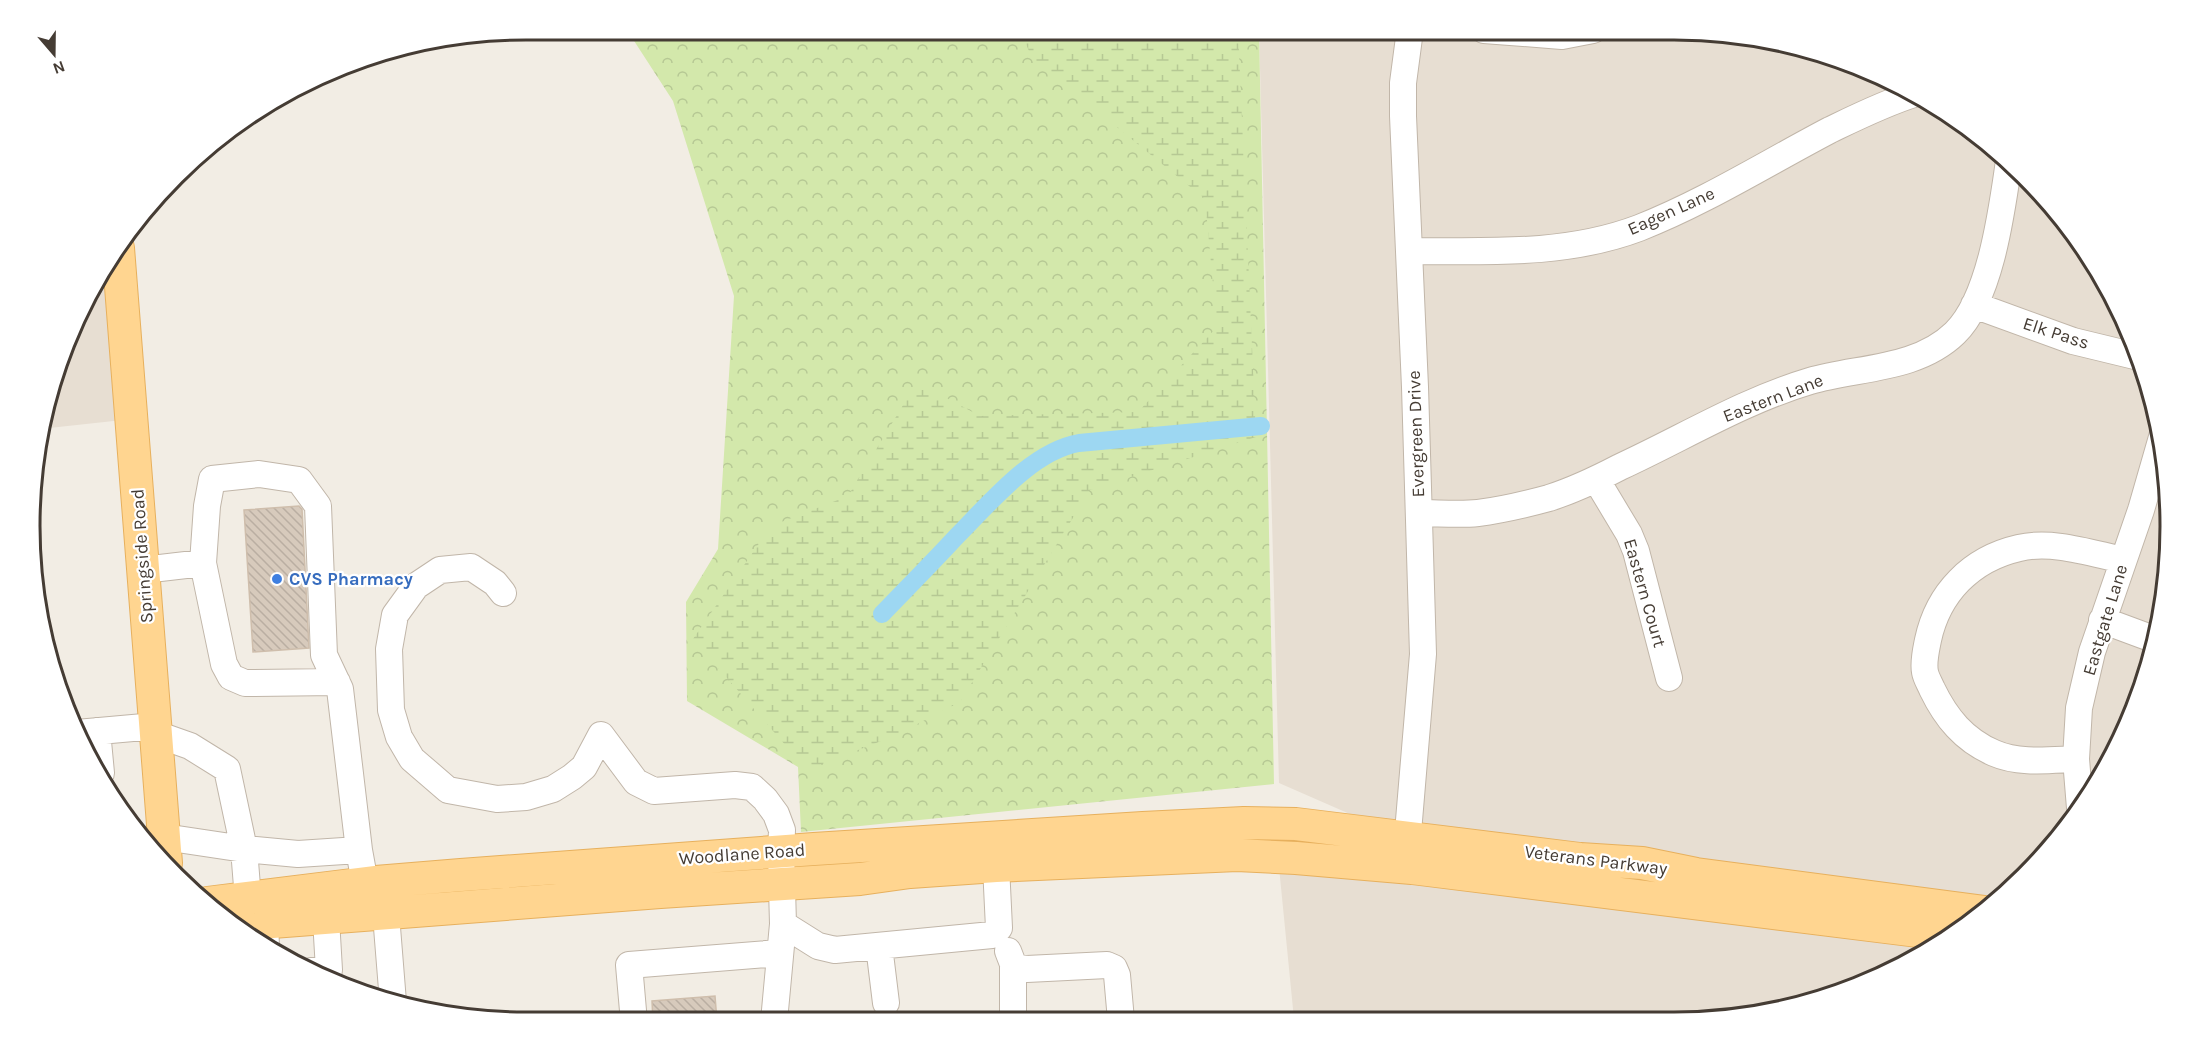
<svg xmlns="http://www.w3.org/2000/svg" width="2201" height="1052" font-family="Karla,sans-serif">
	<defs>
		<pattern id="forest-crowns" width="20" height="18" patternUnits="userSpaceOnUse" patternTransform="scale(1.5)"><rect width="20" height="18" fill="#d3e8ab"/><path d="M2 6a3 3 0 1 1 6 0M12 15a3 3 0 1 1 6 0" fill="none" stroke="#b6c894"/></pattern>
		<pattern id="wetland-marsh" width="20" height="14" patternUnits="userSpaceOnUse" patternTransform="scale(1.5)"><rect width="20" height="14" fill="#d3e8ab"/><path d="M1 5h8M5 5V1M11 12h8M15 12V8" fill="none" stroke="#b6c894"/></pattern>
		<pattern id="building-back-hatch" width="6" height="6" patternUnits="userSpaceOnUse" patternTransform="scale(1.5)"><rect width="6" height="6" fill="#d7cabc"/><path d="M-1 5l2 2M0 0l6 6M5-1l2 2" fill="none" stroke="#baaea2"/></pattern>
	</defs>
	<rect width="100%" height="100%" fill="#f2ede4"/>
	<path fill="#e7ded2" d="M 1259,30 L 1675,30 L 1772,40 L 1865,68 L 1951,114 L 2026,176 L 2088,251 L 2133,337 L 2162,430 L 2171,526 L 2161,623 L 2133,716 L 2069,828 L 1985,912 L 1407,839 L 1279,783 Z
		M 118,248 L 132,419 L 40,429 L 97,278 Z
		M 1278,857 L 1950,935 L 1865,984 L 1740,1018 L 1294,1019 Z"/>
	<path fill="url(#forest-crowns)" d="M 526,30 L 612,30 L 489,36 Z
		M 627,30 L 1259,30 L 1274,784 L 801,832 L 798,767 L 687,701 L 686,602 L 718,549 L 734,296 L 673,101 Z"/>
	<path fill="url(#wetland-marsh)" d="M 1020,30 L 1238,30 L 1256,437 L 1090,490 L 960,702 L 894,736 L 807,770 L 693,639 L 771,526 L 848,496 L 917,382 L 980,416 L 1138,412 L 1217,327 L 1205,199 L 1032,58 Z"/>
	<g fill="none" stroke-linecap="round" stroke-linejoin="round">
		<path stroke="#9dd7f2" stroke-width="18" d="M 882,614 C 907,588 932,563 956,537 C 989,504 1032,451 1079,443 L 1261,426"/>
	</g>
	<path fill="url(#building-back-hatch)" stroke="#cfbeac" stroke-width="1.5" d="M 299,506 L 302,509 L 309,648 L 253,652 L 244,510 Z
		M 715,996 L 717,1021 L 653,1022 L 652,1001 Z"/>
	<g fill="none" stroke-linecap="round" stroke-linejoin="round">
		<defs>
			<path id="minor" d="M 1484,30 L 1562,36 L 1593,30
				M 1409,251 C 1486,251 1565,256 1639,228 C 1705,202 1767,163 1830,130 C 1857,117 1885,103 1914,94
				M 1974,305 L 2073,341 L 2139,357
				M 1596,479 L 1629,534 L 1636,551 L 1669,678
				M 1419,513 C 1438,513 1459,515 1478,513 C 1502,510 1527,504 1549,498 C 1574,490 1597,479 1620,467 C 1683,438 1743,401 1810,381 C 1858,367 1917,370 1955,333 C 1991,298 2002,209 2009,161
				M 203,563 L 224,664 L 231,677 L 245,683 L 337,682
				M 143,570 L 203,563 L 207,506 L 212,479 L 259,474 L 299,480 L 318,506 L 324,655 L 340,689 L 359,850 L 365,883
				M 503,593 L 495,583 L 471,567 L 440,570 L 416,586 L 395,615 L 389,649 L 391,710 L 399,737 L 412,759 L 448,790 L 497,799 L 526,797 L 553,789 L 572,777 L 584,767 L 601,735 L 636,782 L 654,791 L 735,785 L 752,787 L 765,799 L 776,814 L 782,830 L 781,852 L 783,924 L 774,1021
				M 2102,620 L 2156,640
				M 97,731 L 101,773
				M 77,733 L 155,726
				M 156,734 L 190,746 L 227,769 L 244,849 L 248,899
				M 2076,759 C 2049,760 2019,764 1994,753 C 1964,740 1946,718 1932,689 C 1930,684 1926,678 1925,672 C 1923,662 1926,650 1928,640 C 1938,593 1971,559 2019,548 C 2052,540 2090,553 2123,560
				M 2080,808 L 2076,759 L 2079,708 L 2092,652 L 2141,510 L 2162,437
				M 164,837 L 244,849 L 298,854 L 359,850
				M 1406,856 L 1423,654 L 1415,387 L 1403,116 L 1403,83 L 1410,30
				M 386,915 L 393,1002
				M 265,922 L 266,947
				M 783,924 L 818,946 L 835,950 L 992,935 L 999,928 L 996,866
				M 879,946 L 886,1003
				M 1008,951 L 1013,964 L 1013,1020
				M 1013,964 L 1018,968 L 1027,969 L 1107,965 L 1114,968 L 1117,975 L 1121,1020
				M 311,971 L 329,970 L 326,919
				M 634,1022 L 629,965 L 779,953"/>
			<path id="major" d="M 118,248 L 166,863
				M 207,903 L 376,882 L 461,875 L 814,849 L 1143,828 L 1244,823 L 1296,824 L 1580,859 L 1642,863 L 1696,874 L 1985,912
				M 234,925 L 660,892 L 860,879 L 910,872 L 996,866 L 1237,855 L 1296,858 L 1412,868 L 1950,935"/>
		</defs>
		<use href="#minor" stroke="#c1b6a9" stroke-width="28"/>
		<use href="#major" stroke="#e7b05d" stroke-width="34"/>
		<use href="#minor" stroke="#fff" stroke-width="26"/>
		<use href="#major" stroke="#ffd590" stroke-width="32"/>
	</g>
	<circle fill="#3f7fe0" stroke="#fff" stroke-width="2" cx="277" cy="579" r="6"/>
	<g text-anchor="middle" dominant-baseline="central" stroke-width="4.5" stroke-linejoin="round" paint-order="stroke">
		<g font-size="18" fill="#453c34" stroke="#fff">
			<text transform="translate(1671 211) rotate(-24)">Eagen Lane</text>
			<text transform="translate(2056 333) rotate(18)">Elk Pass</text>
			<text transform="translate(1773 398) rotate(-21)">Eastern Lane</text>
			<text transform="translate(1416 434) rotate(-92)">Evergreen Drive</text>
			<text transform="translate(142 556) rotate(-94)">Springside Road</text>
			<text transform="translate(1645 593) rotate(74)">Eastern Court</text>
			<text transform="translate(2105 620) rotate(-73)">Eastgate Lane</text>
			<text transform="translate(742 854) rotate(-4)">Woodlane Road</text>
			<text transform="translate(1596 860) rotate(7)">Veterans Parkway</text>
		</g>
		<g font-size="18" font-weight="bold" fill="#366cbe" stroke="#fff" text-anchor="start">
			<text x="289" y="579">CVS Pharmacy</text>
		</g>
	</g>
	<path d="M0 0H2201V1052H0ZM526 40H1674A486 486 0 0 1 2160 526V526A486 486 0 0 1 1674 1012H526A486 486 0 0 1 40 526V526A486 486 0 0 1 526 40Z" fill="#fff" fill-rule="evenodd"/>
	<path fill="none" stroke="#453c34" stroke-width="3" d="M526 40H1674A486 486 0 0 1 2160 526V526A486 486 0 0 1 1674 1012H526A486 486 0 0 1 40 526V526A486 486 0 0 1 526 40Z"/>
	<g transform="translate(54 54) rotate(160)" stroke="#ffffff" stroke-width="4.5" paint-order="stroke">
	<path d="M0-4.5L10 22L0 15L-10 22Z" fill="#453c34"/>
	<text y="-9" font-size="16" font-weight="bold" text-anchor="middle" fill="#453c34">N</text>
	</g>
</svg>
